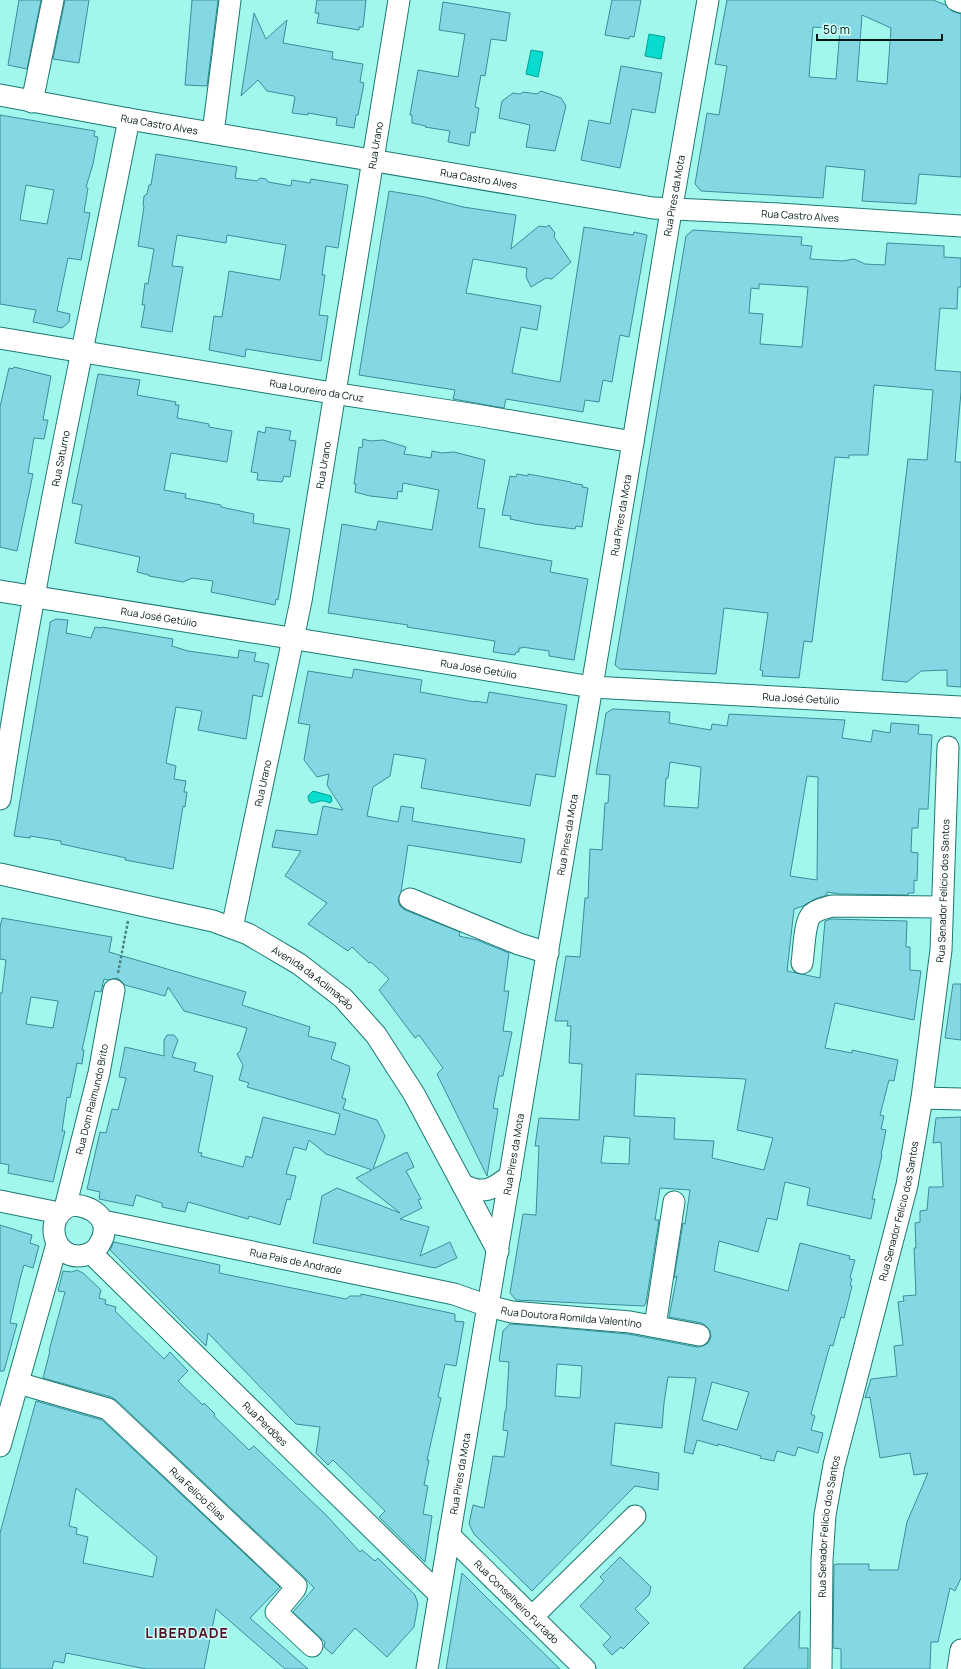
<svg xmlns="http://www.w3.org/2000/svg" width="961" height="1669" font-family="Manrope,sans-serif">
	<rect width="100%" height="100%" fill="#a2f7ed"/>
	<path fill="#08dcce" stroke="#06a196" d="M 649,34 L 665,37 L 661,59 L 645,56 Z
		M 531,50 L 543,52 L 538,77 L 526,74 Z
		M 313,791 L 331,796 L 332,801 L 330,803 C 327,802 325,801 323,801 C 316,800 309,809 308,796 Z"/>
	<path fill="#83d8e3" stroke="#378f9a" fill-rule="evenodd" d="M 19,0 L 41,0 L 27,69 L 8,65 Z
		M 65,0 L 89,0 L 79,63 L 53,59 Z
		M 192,0 L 218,0 L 207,86 L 185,85 Z
		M 317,0 L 366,0 L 363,27 L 359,27 L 359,30 L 317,23 L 319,13 L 315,13 Z
		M 612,0 L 641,0 L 634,37 L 630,36 L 629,39 L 605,35 Z
		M 727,0 L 933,0 L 946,5 L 952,11 L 961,14 L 961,177 L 919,174 L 916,204 L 862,201 L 865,170 L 826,166 L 823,198 L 701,191 L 695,184 L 707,113 L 719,115 L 727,66 L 715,64 ZM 862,15 L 891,28 L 887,84 L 857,81 ZM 813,27 L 840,29 L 836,79 L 809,77 Z
		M 443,2 L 510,13 L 506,41 L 491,39 L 485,76 L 481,75 L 475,107 L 479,108 L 475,133 L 471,132 L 469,146 L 448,142 L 450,131 L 425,127 L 426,126 L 412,123 L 412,115 L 410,115 L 418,70 L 458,77 L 465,34 L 439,30 Z
		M 254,13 L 266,39 L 287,20 L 283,43 L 333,52 L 332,59 L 363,64 L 360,82 L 364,83 L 358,115 L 356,115 L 354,128 L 336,125 L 337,118 L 308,113 L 308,115 L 292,113 L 295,98 L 294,96 L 267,91 L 258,80 L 241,96 Z
		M 621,66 L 662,73 L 655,113 L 632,109 L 620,168 L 581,160 L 589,120 L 610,124 Z
		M 541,91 L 561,98 L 566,106 L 555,151 L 526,147 L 530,125 L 499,118 L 502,101 L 513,93 L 520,94 L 523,92 L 537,94 Z
		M 0,115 L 95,131 L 94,136 L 98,137 L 93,164 L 86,187 L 88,188 L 84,212 L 90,213 L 81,260 L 68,258 L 57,311 L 70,314 L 69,322 L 62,328 L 33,322 L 36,310 L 0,304 ZM 26,185 L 54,190 L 47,224 L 20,220 Z
		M 156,154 L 237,167 L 235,178 L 257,181 L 260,178 L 266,179 L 268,182 L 291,186 L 292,180 L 310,183 L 311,179 L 348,185 L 338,248 L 326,246 L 322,275 L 325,275 L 319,315 L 328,316 L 321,361 L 246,349 L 245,357 L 209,350 L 214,316 L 222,317 L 229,271 L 280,280 L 286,245 L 227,235 L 226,243 L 177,235 L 172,266 L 183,267 L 172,332 L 141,327 L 145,305 L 142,305 L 145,283 L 148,284 L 154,249 L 138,246 L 144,207 L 143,205 L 144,196 L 147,194 L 149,185 L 151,185 Z
		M 389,191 L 425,197 L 463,207 L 516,215 L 511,249 L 539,226 L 546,227 L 549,225 L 555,233 L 554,237 L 571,262 L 552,279 L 546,278 L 531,287 L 526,277 L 527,268 L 473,259 L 466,293 L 541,306 L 537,330 L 521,327 L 512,373 L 560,382 L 584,227 L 633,235 L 634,232 L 647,235 L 629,337 L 620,335 L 612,382 L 603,380 L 599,402 L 585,400 L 583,412 L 506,399 L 504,408 L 453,399 L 455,390 L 359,375 Z
		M 693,230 L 802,237 L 801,245 L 812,246 L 810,259 L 843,261 L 854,259 L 865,264 L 885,265 L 887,243 L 944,246 L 944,257 L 961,258 L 961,287 L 958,287 L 957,309 L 940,308 L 935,370 L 961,372 L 961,392 L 955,462 L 961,462 L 961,687 L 947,686 L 947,670 L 921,671 L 907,682 L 882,680 L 908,459 L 927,460 L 933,390 L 874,385 L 868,455 L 849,455 L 849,458 L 835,457 L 812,642 L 804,641 L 799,678 L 762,676 L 763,671 L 760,670 L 768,613 L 724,608 L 716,674 L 620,669 L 615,665 L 686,236 ZM 759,284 L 808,287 L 802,347 L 760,344 L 763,314 L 749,313 L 751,288 L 759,289 Z
		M 14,367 L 51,376 L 43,420 L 48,420 L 44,439 L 34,438 L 28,473 L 33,474 L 17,551 L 0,547 L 0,407 L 9,368 L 13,369 Z
		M 98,374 L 140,380 L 137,395 L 176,402 L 175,405 L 179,405 L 177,418 L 209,424 L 209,427 L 232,431 L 227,462 L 171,453 L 164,490 L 186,494 L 185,498 L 221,505 L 221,507 L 254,514 L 253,523 L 290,529 L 278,600 L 276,599 L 275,605 L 211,592 L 213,581 L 192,578 L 183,582 L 149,576 L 149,575 L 137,572 L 140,557 L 75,543 L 82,505 L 72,503 Z
		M 266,427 L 291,431 L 289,440 L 296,441 L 290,477 L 284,476 L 282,482 L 257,480 L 258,473 L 251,472 L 258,431 L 265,433 Z
		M 363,439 L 370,441 L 383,440 L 406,447 L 404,454 L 431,458 L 432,451 L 442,453 L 454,452 L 485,460 L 477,508 L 485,509 L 479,547 L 552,561 L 550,572 L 588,579 L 574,660 L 549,656 L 549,651 L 522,647 L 522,648 L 519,648 L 519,652 L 516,652 L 515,655 L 493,652 L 495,641 L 407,627 L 408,625 L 328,613 L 342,524 L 376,530 L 378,521 L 432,530 L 439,490 L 403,483 L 402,492 L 398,491 L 397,499 L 370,496 L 355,492 L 356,484 L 354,484 L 359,447 L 362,448 Z
		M 517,474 L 528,476 L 528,474 L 571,482 L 571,483 L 583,485 L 582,487 L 588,488 L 582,527 L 576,526 L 575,529 L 535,524 L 510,519 L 511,516 L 502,515 L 510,476 L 516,477 Z
		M 56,619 L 68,620 L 66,633 L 91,638 L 95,627 L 102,628 L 102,627 L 173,639 L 172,646 L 188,651 L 238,658 L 239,650 L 256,653 L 254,661 L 269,664 L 262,697 L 253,695 L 246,739 L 198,730 L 202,711 L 176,707 L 166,763 L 176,766 L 174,779 L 186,781 L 184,792 L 187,792 L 185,807 L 183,806 L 173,869 L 125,860 L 126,858 L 61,844 L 61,841 L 30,836 L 30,838 L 14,836 L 50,625 L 50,622 Z
		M 354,669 L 422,680 L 420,692 L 475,702 L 475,701 L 487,703 L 489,692 L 567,705 L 555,777 L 536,774 L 530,806 L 421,788 L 426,759 L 394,754 L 390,776 L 373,787 L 367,816 L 398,822 L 401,806 L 414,808 L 412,821 L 525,839 L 521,863 L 408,845 L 401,892 L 398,900 L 400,906 L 405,910 L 460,932 L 459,936 L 477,940 L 509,953 L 504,991 L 509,991 L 503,1031 L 512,1032 L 503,1076 L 499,1076 L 493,1108 L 498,1109 L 487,1176 L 437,1074 L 443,1068 L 419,1035 L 415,1038 L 379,990 L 389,979 L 371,962 L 369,963 L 352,947 L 348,951 L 308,924 L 327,903 L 285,876 L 301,851 L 272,847 L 276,830 L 317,835 L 323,806 L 343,810 L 327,785 L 329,774 L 317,777 L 304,760 L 310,725 L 298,723 L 308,671 L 352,678 Z
		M 613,709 L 670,712 L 669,723 L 711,730 L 712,724 L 727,726 L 729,714 L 845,720 L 842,738 L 871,742 L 873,730 L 890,733 L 891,723 L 919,725 L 918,734 L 932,735 L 928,809 L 919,809 L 918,828 L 912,828 L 911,852 L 918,853 L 917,881 L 914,880 L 914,893 L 908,893 L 908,895 L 840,894 L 827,892 L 827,895 L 815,899 L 803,906 L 794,909 L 787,971 L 820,978 L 825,921 L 831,919 L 907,921 L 906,947 L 910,947 L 910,970 L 921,971 L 914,1020 L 835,1003 L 825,1048 L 852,1053 L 852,1050 L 898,1060 L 894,1081 L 889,1080 L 880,1115 L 884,1116 L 881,1129 L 886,1130 L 881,1155 L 882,1155 L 872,1199 L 875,1199 L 871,1219 L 807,1205 L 810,1188 L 785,1182 L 777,1220 L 767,1218 L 758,1252 L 719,1241 L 714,1271 L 788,1291 L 800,1243 L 850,1256 L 849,1259 L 855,1260 L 850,1278 L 852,1279 L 850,1285 L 852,1286 L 844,1318 L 841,1317 L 833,1346 L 830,1345 L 811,1414 L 815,1416 L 811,1430 L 823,1433 L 818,1453 L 798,1447 L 795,1456 L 777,1451 L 774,1461 L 760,1458 L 761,1456 L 718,1444 L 718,1446 L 697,1440 L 693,1454 L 684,1452 L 696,1378 L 668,1377 L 664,1403 L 662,1428 L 615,1423 L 611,1465 L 659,1473 L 658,1490 L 635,1486 L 532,1591 L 474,1534 L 469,1524 L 473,1505 L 484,1508 L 493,1456 L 504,1457 L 508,1431 L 503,1430 L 505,1411 L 506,1411 L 509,1362 L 499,1361 L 503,1331 L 510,1324 L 538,1326 L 628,1334 L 697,1347 L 703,1346 L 708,1343 L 711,1337 L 710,1331 L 706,1326 L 702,1323 L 669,1317 L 677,1276 L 674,1278 L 683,1223 L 685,1224 L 690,1190 L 660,1188 L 655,1220 L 659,1220 L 646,1303 L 644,1306 L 516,1300 L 510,1293 L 523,1214 L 536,1215 L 539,1146 L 535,1146 L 539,1118 L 579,1120 L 582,1064 L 569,1063 L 571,1026 L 567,1026 L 568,1021 L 555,1021 L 566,956 L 580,957 L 585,898 L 588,898 L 590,849 L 602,850 L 605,803 L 608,803 L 610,775 L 596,774 L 606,713 ZM 670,762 L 701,767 L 698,808 L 664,806 L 666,778 L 668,778 ZM 807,776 L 818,777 L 817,880 L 790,876 ZM 636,1074 L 746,1079 L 737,1130 L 773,1138 L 764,1170 L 712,1158 L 714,1141 L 674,1139 L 675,1118 L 634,1116 ZM 604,1136 L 630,1138 L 629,1164 L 601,1163 ZM 557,1364 L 582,1366 L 580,1398 L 555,1396 ZM 712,1382 L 749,1392 L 737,1430 L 702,1420 Z
		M 2,918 L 112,937 L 109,952 L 246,992 L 242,1005 L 310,1027 L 308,1036 L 336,1043 L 331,1059 L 349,1066 L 350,1069 L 342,1098 L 346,1099 L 343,1109 L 377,1120 L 385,1136 L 373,1169 L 407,1152 L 414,1167 L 406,1171 L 421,1199 L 418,1200 L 422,1208 L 400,1219 L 429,1227 L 420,1256 L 450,1242 L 457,1258 L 435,1268 L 313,1243 L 322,1196 L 337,1188 L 400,1213 L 356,1178 L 372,1170 L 326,1154 L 309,1140 L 306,1150 L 294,1147 L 286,1174 L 296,1176 L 290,1200 L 287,1199 L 280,1225 L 249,1216 L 248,1219 L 188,1202 L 185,1212 L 162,1207 L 162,1203 L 136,1195 L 133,1206 L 99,1199 L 100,1192 L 87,1189 L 100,1132 L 106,1133 L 112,1109 L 118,1110 L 126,1078 L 119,1077 L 125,1047 L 164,1056 L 164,1040 L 167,1035 L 174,1035 L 178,1040 L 172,1057 L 196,1063 L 194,1071 L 213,1076 L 198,1152 L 202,1153 L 201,1156 L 243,1167 L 246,1156 L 252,1158 L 263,1117 L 335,1135 L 340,1114 L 247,1087 L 249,1083 L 239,1080 L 243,1065 L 237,1054 L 240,1051 L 247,1028 L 184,1011 L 168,987 L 165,996 L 125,985 L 121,981 L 117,978 L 108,980 L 104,979 L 101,992 L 95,991 L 82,1050 L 84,1050 L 82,1064 L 77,1063 L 70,1098 L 67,1097 L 62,1131 L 65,1131 L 53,1182 L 8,1173 L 9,1165 L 0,1163 L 0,993 L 2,993 L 6,960 L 0,959 L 0,928 ZM 31,997 L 58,1001 L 53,1028 L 26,1024 Z
		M 953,984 L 961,984 L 961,1040 L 945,1038 Z
		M 961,1117 L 961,1578 L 955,1591 L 950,1588 L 938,1642 L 931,1642 L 930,1669 L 841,1669 L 841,1649 L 833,1648 L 834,1565 L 837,1564 L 869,1564 L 869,1570 L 898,1570 L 907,1522 L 928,1473 L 914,1475 L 910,1453 L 880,1458 L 870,1397 L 865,1398 L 871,1379 L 897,1376 L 894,1346 L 903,1345 L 898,1302 L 904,1301 L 903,1296 L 916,1295 L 914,1248 L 916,1248 L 915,1223 L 920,1222 L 920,1211 L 927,1210 L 929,1187 L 943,1187 L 941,1142 L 933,1143 L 936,1118 Z
		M 0,1225 L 32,1235 L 30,1243 L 39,1246 L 33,1268 L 24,1265 L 20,1279 L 10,1323 L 17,1324 L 4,1371 L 0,1371 Z
		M 114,1242 L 220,1265 L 219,1273 L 346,1299 L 350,1296 L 361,1296 L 361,1294 L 455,1314 L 455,1321 L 464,1322 L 456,1366 L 445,1364 L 438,1397 L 441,1398 L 427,1460 L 429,1460 L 424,1485 L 428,1486 L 423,1514 L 432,1516 L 425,1562 L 379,1517 L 385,1511 L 333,1460 L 328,1465 L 316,1453 L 320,1427 L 296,1424 L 208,1333 L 206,1346 L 110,1250 Z
		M 77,1270 L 83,1273 L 101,1290 L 99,1298 L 106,1300 L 105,1304 L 116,1307 L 115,1311 L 164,1359 L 170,1352 L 188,1371 L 178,1381 L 203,1405 L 204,1403 L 215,1414 L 214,1416 L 249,1450 L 254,1446 L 326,1515 L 360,1552 L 362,1550 L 375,1561 L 378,1558 L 415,1595 L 418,1604 L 414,1627 L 387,1657 L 355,1628 L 332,1654 L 324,1647 L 325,1642 L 293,1612 L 314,1588 L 304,1577 L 116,1400 L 111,1397 L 43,1378 L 50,1351 L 49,1351 L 65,1292 L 58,1291 L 63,1271 L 72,1272 Z
		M 36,1401 L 102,1420 L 280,1587 L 250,1618 L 308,1669 L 285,1669 L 216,1609 L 204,1669 L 146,1669 L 66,1653 L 64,1663 L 54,1661 L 52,1669 L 0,1669 L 0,1533 ZM 76,1488 L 157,1557 L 153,1577 L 83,1563 L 88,1537 L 76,1534 L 77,1528 L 69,1526 Z
		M 620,1557 L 651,1587 L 649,1595 L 635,1609 L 649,1623 L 623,1649 L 621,1647 L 612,1655 L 603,1645 L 611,1637 L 580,1606 L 604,1581 L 600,1577 Z
		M 462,1573 L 487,1598 L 560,1669 L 446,1669 Z
		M 800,1611 L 799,1648 L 808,1648 L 808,1669 L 743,1669 Z"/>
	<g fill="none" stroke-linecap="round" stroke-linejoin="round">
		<defs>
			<g id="minor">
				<path d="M 956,0 L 961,2"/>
				<path id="s1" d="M 0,95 L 129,119 L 653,208 L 779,214 L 961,226"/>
				<path d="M 32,102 L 53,0"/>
				<path d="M 213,133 L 230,0"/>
				<path id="s2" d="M 0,338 L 326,392 L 476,415 L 633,442"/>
				<path id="s3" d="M 0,591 L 592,687 L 961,707"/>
				<path id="s4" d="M 0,799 C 34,571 84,346 129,119"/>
				<path id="s5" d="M 0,874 L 213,921 L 248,934 L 299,964 L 343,998 L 376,1035 L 414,1094 L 498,1251"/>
				<path d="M 410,899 L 519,944 L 548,953"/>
				<path id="s6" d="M 232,928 L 301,601 L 399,0"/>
				<path d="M 802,963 C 804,951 804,922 812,914 C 818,909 826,908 832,906 L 942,907"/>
				<path d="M 922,1098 L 961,1099"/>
				<path d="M 462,1184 C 483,1196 493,1189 510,1176"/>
				<path d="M 0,1201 L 59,1213"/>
				<path d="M 72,1205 C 95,1206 114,1222 99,1245 C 96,1250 90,1254 85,1255 C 53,1263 41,1216 72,1205 Z"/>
				<path id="s7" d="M 65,1208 L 99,1073 L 114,990"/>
				<path id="s8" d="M 103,1221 L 454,1294 L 488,1306 L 512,1312 L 630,1322 L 699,1335"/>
				<path id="s9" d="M 91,1253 L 439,1594"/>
				<path d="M 655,1326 L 674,1202"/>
				<path id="s10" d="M 18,1383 L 108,1409 L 296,1586 L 295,1589 L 276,1612 L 312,1646"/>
				<path d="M 0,1446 L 57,1244"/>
				<path id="s11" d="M 449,1535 L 585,1669"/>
				<path d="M 532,1617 L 635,1516"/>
				<path id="s12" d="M 427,1669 L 633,442 L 668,229 L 708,0"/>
				<path id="s13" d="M 821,1669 L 822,1560 L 825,1515 L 834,1465 L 907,1185 L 922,1098 L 941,950 L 948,747"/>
				<path d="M 958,1669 L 961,1650"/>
			</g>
		</defs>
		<use href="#minor" stroke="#1b7971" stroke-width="23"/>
		<path stroke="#4e837d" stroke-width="2.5" stroke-dasharray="3 2" stroke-linecap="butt" d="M 118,973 L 128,921"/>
		<use href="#minor" stroke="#fff" stroke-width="21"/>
	</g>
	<g text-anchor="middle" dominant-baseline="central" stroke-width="3" stroke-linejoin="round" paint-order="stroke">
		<g font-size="10" fill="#001714" stroke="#cdfdf7">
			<text stroke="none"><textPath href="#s1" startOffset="162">Rua Castro Alves</textPath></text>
			<text stroke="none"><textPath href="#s6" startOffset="796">Rua Urano</textPath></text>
			<text stroke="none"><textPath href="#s1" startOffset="486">Rua Castro Alves</textPath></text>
			<text stroke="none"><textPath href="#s12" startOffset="1494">Rua Pires da Mota</textPath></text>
			<text stroke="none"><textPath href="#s1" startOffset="810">Rua Castro Alves</textPath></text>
			<text stroke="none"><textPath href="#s2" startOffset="321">Rua Loureiro da Cruz</textPath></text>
			<text stroke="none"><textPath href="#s4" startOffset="346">Rua Saturno</textPath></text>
			<text stroke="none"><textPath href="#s6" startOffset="472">Rua Urano</textPath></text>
			<text stroke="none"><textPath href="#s12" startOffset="1170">Rua Pires da Mota</textPath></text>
			<text stroke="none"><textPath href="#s3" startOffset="161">Rua José Getúlio</textPath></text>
			<text stroke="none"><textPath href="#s3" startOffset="485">Rua José Getúlio</textPath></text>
			<text stroke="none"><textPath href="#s3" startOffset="809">Rua José Getúlio</textPath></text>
			<text stroke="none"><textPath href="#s6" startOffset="148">Rua Urano</textPath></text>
			<text stroke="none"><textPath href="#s12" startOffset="846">Rua Pires da Mota</textPath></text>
			<text stroke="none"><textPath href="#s13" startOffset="791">Rua Senador Felício dos Santos</textPath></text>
			<text stroke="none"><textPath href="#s5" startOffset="334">Avenida da Aclimação</textPath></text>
			<text stroke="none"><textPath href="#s7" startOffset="112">Rua Dom Raimundo Brito</textPath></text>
			<text stroke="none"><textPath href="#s12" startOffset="522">Rua Pires da Mota</textPath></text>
			<text stroke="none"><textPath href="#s13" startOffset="467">Rua Senador Felício dos Santos</textPath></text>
			<text stroke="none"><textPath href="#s8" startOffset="197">Rua Pais de Andrade</textPath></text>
			<text stroke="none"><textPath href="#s8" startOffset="479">Rua Doutora Romilda Valentino</textPath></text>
			<text stroke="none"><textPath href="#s9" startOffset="244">Rua Perdões</textPath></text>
			<text stroke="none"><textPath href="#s12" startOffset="198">Rua Pires da Mota</textPath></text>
			<text stroke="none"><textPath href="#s10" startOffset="217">Rua Felício Elias</textPath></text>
			<text stroke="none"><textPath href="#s13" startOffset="143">Rua Senador Felício dos Santos</textPath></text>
			<text stroke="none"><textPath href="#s11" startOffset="95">Rua Conselheiro Furtado</textPath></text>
		</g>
		<g font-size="14" font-weight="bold" letter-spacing="1" fill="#541026" stroke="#cdfdf7">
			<text x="187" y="1632">LIBERDADE</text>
		</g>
	</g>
	<path d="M817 34v6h125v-6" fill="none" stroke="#001714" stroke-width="2"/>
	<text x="823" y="34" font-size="12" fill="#001714" stroke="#cdfdf7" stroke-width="3" paint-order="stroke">50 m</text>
</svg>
